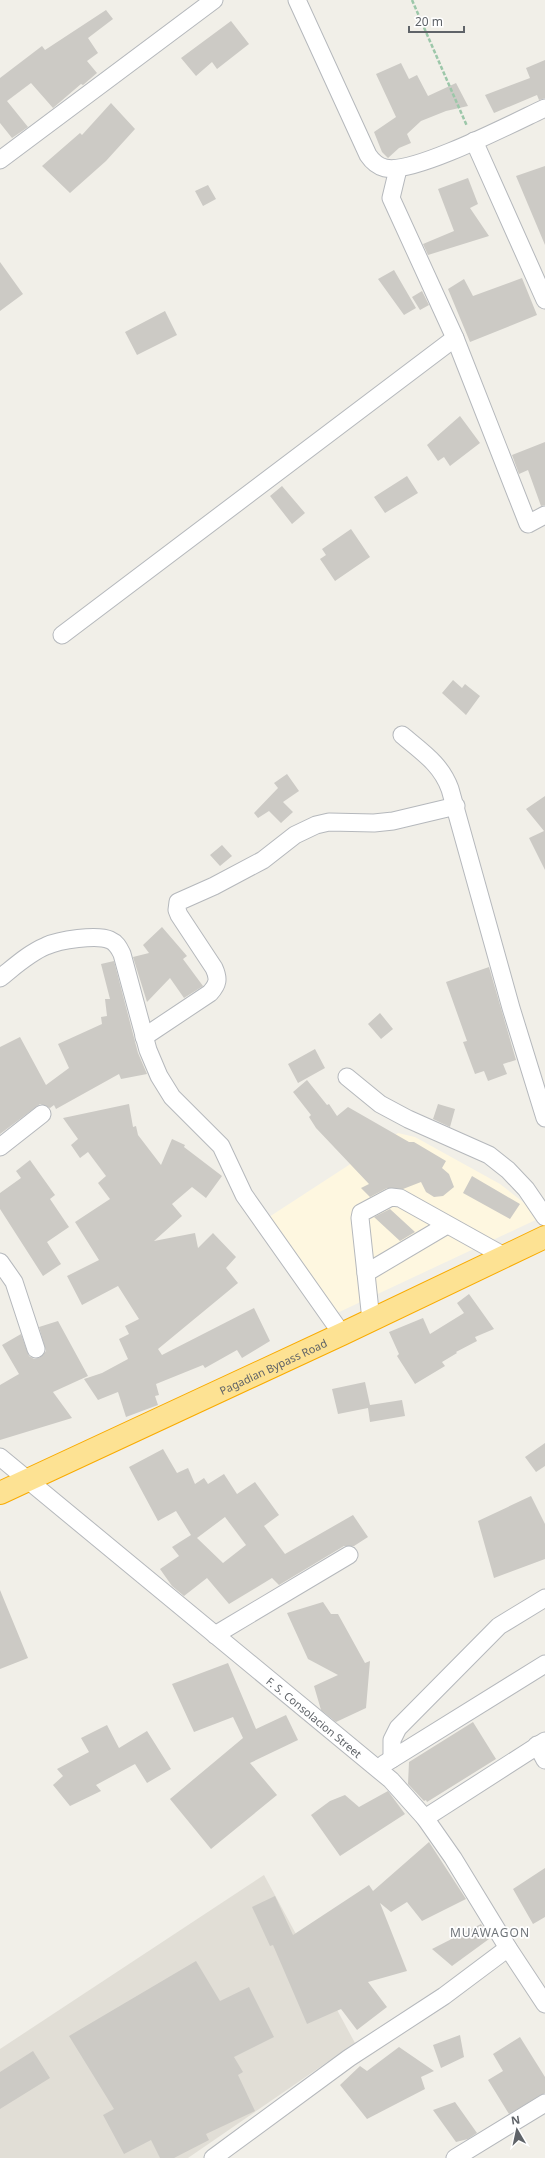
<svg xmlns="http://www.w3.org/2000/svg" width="545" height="2158" font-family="'Noto Sans',sans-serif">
	<rect width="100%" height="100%" fill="#f1efe8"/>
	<path fill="#fef7e0" d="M 398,1133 L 415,1137 L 500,1184 L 542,1217 L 335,1314 L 269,1217 Z"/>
	<path fill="#e1ded6" d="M 264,1875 L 355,2043 L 188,2158 L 0,2158 L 0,2049 Z"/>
	<path fill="#cccac5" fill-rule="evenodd" d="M 106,10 L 113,19 L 88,38 L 98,53 L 87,61 L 97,73 L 83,85 L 81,84 L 53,108 L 31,83 L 7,101 L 28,127 L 12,138 L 0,123 L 0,78 L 42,46 L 45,50 Z
		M 231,21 L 249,44 L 217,69 L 212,62 L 196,76 L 181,58 Z
		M 545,60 L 545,98 L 539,100 L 537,95 L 494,113 L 485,95 L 530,78 L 526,68 Z
		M 401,63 L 409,79 L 417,75 L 428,96 L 456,83 L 468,106 L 446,111 L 421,121 L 407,134 L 411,143 L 399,148 L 388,158 L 382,152 L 374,132 L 396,117 L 376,74 Z
		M 111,103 L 135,129 L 106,161 L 70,193 L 42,166 L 80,133 L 82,135 Z
		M 545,166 L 545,245 L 516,176 Z
		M 468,178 L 478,204 L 470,208 L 489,236 L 428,255 L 423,244 L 454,231 L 438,189 Z
		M 208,185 L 216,199 L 203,206 L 195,191 Z
		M 0,262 L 23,294 L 0,311 Z
		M 394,270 L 416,308 L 404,315 L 378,279 Z
		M 522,278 L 537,315 L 470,342 L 448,289 L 464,279 L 473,296 Z
		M 422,291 L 429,305 L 420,310 L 412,297 Z
		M 165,311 L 177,335 L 137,355 L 125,332 Z
		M 460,416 L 480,443 L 450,466 L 444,457 L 438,461 L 427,445 Z
		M 545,442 L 545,505 L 541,506 L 528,470 L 519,474 L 512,455 Z
		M 407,476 L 418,493 L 385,513 L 374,497 Z
		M 282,486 L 305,513 L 292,524 L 270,496 Z
		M 351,529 L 370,557 L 335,581 L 320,559 L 326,555 L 322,549 Z
		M 453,680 L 462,688 L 465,684 L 480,696 L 466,715 L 442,693 Z
		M 287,774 L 299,791 L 283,802 L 293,812 L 281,823 L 269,811 L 258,818 L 254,813 L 278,788 L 274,783 Z
		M 545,796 L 545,870 L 529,838 L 544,831 L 526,809 Z
		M 222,845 L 232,856 L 220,866 L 210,855 Z
		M 162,927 L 187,956 L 183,959 L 203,986 L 184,998 L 170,978 L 147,1002 L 133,957 L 149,953 L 143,945 Z
		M 114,961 L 138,1053 L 147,1074 L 121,1079 L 119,1074 L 56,1109 L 54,1105 L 50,1108 L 40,1104 L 0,1134 L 0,1047 L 20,1037 L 46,1085 L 69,1068 L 58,1044 L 102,1024 L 101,1017 L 107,1016 L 105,999 L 110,999 L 101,964 Z
		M 489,967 L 516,1060 L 503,1064 L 507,1074 L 488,1081 L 484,1071 L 475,1074 L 463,1042 L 467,1041 L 446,982 Z
		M 380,1013 L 393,1029 L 381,1039 L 368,1024 Z
		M 315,1049 L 325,1068 L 298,1083 L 288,1064 Z
		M 307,1080 L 327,1105 L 329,1104 L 337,1116 L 348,1107 L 409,1142 L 414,1142 L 446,1161 L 442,1168 L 449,1174 L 454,1187 L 443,1196 L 434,1197 L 426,1192 L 421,1182 L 403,1189 L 387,1188 L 370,1197 L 361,1188 L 369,1184 L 316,1128 L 309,1117 L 311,1115 L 293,1092 Z
		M 129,1104 L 133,1127 L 136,1126 L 138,1135 L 161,1165 L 172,1139 L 185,1145 L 184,1147 L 222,1176 L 206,1198 L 192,1187 L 172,1204 L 182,1216 L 154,1241 L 195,1233 L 198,1248 L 213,1233 L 236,1257 L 226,1268 L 238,1283 L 158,1349 L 162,1355 L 254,1308 L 270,1341 L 242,1358 L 237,1350 L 205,1368 L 203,1365 L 156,1384 L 159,1395 L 155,1396 L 158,1405 L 126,1417 L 118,1392 L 98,1400 L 84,1379 L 102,1373 L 128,1359 L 119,1339 L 129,1334 L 125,1326 L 139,1319 L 118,1286 L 82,1305 L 67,1276 L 99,1260 L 75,1222 L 110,1199 L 98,1183 L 106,1176 L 88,1152 L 80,1158 L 71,1145 L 78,1139 L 63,1118 Z
		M 438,1104 L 455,1109 L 450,1127 L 433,1119 Z
		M 30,1160 L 55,1195 L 50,1199 L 69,1227 L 47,1242 L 61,1264 L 43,1276 L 0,1209 L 0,1193 L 21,1178 L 16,1171 Z
		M 472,1176 L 520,1204 L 510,1219 L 463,1193 Z
		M 390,1209 L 415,1232 L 400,1241 L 374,1217 Z
		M 469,1294 L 494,1329 L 475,1337 L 477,1341 L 456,1352 L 457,1353 L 442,1362 L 445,1366 L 415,1384 L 397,1356 L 399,1354 L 389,1332 L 423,1318 L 430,1334 L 464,1313 L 457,1303 Z
		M 58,1321 L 88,1376 L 53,1392 L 72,1418 L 0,1440 L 0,1385 L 19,1374 L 2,1345 L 21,1334 L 29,1356 L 34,1359 L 39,1358 L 46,1351 L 39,1327 Z
		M 365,1382 L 370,1405 L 402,1400 L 405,1416 L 370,1422 L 368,1408 L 338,1414 L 332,1389 Z
		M 545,1443 L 545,1466 L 536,1472 L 525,1457 Z
		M 163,1449 L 177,1473 L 188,1468 L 195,1484 L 204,1478 L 208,1484 L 224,1474 L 237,1494 L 255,1482 L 279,1515 L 264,1526 L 285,1554 L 353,1515 L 368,1537 L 354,1546 L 344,1546 L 279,1585 L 272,1578 L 229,1604 L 207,1578 L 184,1596 L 172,1586 L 160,1569 L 179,1556 L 172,1547 L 191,1535 L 176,1511 L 158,1521 L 129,1467 ZM 225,1517 L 246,1545 L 223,1563 L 197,1538 Z
		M 531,1496 L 545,1524 L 545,1559 L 494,1578 L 478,1521 Z
		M 0,1590 L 28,1658 L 0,1669 Z
		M 323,1602 L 331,1614 L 338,1614 L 365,1663 L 370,1661 L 366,1708 L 336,1722 L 321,1710 L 314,1686 L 338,1675 L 308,1659 L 287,1613 Z
		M 228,1663 L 256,1729 L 286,1715 L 298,1740 L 250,1763 L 277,1795 L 211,1849 L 170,1799 L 243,1738 L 233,1717 L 194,1732 L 172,1684 Z
		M 473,1722 L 496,1759 L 427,1802 L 426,1800 L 424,1801 L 408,1784 L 409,1762 Z
		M 107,1725 L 119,1748 L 147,1731 L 171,1769 L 147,1783 L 135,1764 L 96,1785 L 101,1791 L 70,1806 L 53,1785 L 63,1776 L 57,1769 L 89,1752 L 81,1738 Z
		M 388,1791 L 405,1814 L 340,1856 L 311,1815 L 330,1801 L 345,1795 L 359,1807 Z
		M 429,1842 L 466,1899 L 422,1921 L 407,1902 L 391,1912 L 380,1903 L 407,1971 L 368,1982 L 387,2007 L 357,2030 L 341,2009 L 307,2024 L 273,1945 L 270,1946 L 252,1907 L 275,1896 L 293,1935 L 369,1885 L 373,1891 Z
		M 545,1868 L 545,1917 L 533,1924 L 513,1889 Z
		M 481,1924 L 489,1939 L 452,1966 L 432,1949 Z
		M 196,1961 L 220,2001 L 249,1987 L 274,2037 L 234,2057 L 243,2072 L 238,2075 L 255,2111 L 206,2134 L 209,2140 L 174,2158 L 160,2158 L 151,2140 L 124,2154 L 103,2115 L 114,2109 L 69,2036 Z
		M 460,2035 L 464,2057 L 441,2068 L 433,2045 Z
		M 520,2037 L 545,2077 L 545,2093 L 509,2114 L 488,2080 L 503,2071 L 493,2054 Z
		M 399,2047 L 434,2071 L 421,2077 L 425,2089 L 367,2119 L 340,2085 L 360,2066 L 367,2071 Z
		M 33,2051 L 50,2078 L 0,2109 L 0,2072 Z
		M 455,2102 L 477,2133 L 468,2139 L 456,2142 L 433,2110 Z"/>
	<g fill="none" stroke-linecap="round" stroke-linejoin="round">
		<defs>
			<g id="minor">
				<path d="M 297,0 L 368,155 C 372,161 377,166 385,168 C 413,175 515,122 545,108"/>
				<path d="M 474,141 L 545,300"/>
				<path d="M 0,160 L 214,0"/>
				<path d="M 398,169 L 391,198 L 455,338 L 528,524 L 545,515"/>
				<path d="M 62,635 L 455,338"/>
				<path d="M 402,735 C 422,752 441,764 450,789 L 511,1008 L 545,1118"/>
				<path d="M 0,978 C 14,967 29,953 46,946 C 59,940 97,934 110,940 C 117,943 119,948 122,954 L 148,1050 L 159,1076 L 172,1097 L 221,1146 L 244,1195 L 342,1334"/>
				<path d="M 144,1037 L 210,993 C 218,984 219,979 214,968 L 179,915 L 177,910 L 178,902 L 214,886 L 263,860 L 295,835 L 316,825 L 329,822 L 374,823 L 393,821 L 456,806"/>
				<path d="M 347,1077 L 380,1104 L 408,1119 L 489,1155 L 508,1170 L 526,1189 L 545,1217"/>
				<path d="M 0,1147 L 42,1114"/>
				<path d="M 0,1262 L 14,1282 L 36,1349"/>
				<path d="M 366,1273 L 447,1225"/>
				<path d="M 371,1320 L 360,1218 L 361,1213 L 391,1197 L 400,1198 L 504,1256"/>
				<path id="s1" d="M 0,1457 L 391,1780 L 425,1818 L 453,1858 L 508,1948 L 545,2004"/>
				<path d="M 215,1635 L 349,1555"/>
				<path d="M 537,1745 L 545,1760"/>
				<path d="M 392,1759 L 392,1740 L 398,1728 L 499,1626 L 545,1598"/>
				<path d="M 384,1764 L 545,1664"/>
				<path d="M 425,1818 L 545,1741"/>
				<path d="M 213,2158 L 349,2058 L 444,1996 L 508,1948"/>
				<path d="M 455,2158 L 545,2103"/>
			</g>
			<g id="highway">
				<path id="s2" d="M 0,1493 L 342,1334 L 545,1237"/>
			</g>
		</defs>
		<use href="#minor" stroke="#b5b8bc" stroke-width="19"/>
		<use href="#highway" stroke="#f9ab00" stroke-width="24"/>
		<path stroke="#9cc7a9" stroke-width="2.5" stroke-dasharray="4 2" stroke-linecap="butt" d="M 412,0 L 467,126"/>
		<use href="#minor" stroke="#fff" stroke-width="17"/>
		<use href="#highway" stroke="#fde293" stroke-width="22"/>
	</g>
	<g text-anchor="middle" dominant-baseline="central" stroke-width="3.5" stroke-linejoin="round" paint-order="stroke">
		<g font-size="11" fill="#5f6368" stroke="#fff">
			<text stroke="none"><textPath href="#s2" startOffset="301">Pagadian Bypass Road</textPath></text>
			<text stroke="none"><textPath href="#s1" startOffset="408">F. S. Consolacion Street</textPath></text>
		</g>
		<g font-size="12" letter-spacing="1" fill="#70757a" stroke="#fff">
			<text x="490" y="1932">MUAWAGON</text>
		</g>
	</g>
	<g transform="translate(517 2130) rotate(351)" stroke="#ffffff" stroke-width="3" paint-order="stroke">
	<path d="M0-3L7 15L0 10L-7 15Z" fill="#5f6368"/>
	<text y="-6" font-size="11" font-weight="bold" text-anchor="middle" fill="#5f6368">N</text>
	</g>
	<path d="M409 26v6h55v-6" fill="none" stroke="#5f6368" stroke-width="2"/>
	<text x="415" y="26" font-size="12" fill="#5f6368" stroke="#ffffff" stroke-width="3" paint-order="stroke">20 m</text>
</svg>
